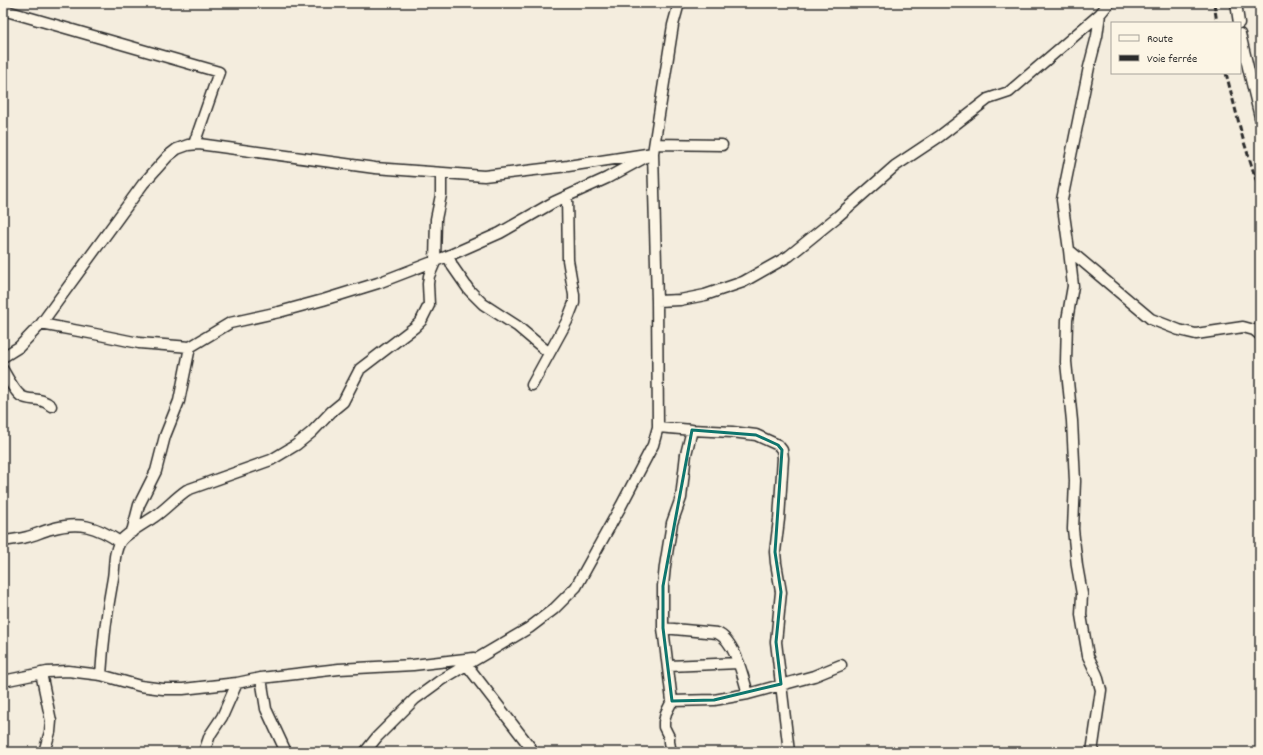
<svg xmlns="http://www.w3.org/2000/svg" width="1263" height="755" font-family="Dekko,sans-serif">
	<rect width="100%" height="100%" fill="#f4edde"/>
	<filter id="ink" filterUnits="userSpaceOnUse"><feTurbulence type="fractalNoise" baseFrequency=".025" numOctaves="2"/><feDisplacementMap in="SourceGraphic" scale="8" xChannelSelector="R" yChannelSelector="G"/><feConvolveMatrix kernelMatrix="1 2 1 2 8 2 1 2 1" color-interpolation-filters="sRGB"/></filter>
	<g filter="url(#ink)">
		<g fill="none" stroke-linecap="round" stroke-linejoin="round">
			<defs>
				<path id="minor" d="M 1236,3 L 1239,23
					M 3,9 L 10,12 L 219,72 L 194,144
					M 1240,34 L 1260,117
					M 655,144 L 722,145
					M 1069,250 L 1151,319 L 1179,330 L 1196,334 L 1243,327 L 1254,330 L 1260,335
					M 448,256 L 453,267 L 469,290 L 483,304 L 517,326 L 549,353
					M 657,301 L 680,300 L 705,295 L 743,282 L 789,256 L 837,217 L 895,166 L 940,136 L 988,99 L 1009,92 L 1100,14 L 1109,3
					M 3,357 L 19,347 L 41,324 L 143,184 L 168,156 L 177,149 L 188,145 L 199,144 L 375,168 L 484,176 L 568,166 L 653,153 L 607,178 L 554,202 L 500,233 L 448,256 L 378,283 L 323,300 L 279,312 L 230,323 L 190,347 L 139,343 L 95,334 L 41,324
					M 3,370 C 7,377 15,392 21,396 C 31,402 40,396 51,406
					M 532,385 L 567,321 L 574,303 L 574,295 L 568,260 L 567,196
					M 658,427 L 692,430 L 732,432 L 756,435 L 778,445 L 782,450 L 783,458 L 779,519 L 775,552 L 776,563 L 781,592 L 776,642 L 789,752
					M 132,532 L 139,505 L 156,471 L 165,436 L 179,401 L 190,347
					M 3,541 C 11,540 19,539 27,537 C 35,535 43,531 51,529 C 79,521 96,526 120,542
					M 663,628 L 717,633 C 735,640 743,677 748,694
					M 466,664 L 534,752
					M 669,666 L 739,663
					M 41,673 L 51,721 L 50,732 L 44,752
					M 101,675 C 103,642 107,610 113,578 C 115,566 113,553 120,542 C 125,534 145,523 154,517 C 166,509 175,498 187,490 L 271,460 L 296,445 L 312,432 L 332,411 L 343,402 L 360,369 L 415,327 L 421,321 L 429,305 L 428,284 L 429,276 L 435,262 L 436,219 L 441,195 L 441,173
					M 261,678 L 266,709 L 286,752
					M 3,681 L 47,672 L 68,671 L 101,675 L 140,686 L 163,689 L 183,689 L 237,683 L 261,678 L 339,669 L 413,665 L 474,658
					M 672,701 L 714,700 L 748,694 L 814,676 L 841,665
					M 204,752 L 210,735 L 222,717 L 237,683
					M 365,752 L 377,737 L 415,699 L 441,680 L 529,628 L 554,609 L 576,587 L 621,506 L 653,445 L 658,427 L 657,301 L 653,153 L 673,25 L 679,3
					M 671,752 L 669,742 L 669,737 L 664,727 L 664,722 L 666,713 L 672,701 L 663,628 L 663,586 L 665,566 L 672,523 L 681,498 L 686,454 L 692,430
					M 1092,752 L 1101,690 L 1097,675 L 1088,656 L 1081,615 L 1082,594 L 1077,566 L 1073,529 L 1075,481 L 1072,421 L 1066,362 L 1067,320 L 1073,286 L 1069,250 L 1062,200 L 1089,67 L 1097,36 L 1100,14"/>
			</defs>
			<use href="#minor" stroke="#2b2b2b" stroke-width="13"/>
			<use href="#minor" stroke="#fcf5e5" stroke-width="10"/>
			<path stroke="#2b2b2b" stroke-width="3" stroke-dasharray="6 3" stroke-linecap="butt" d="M 1214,3 L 1217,23
				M 1226,73 L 1243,139 L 1260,192"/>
		</g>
	</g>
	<path fill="none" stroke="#0f766e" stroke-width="3" stroke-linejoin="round" d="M 692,430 L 756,435 L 778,445 L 782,450 L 775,552 L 781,592 L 776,642 L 781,684 L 714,700 L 672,701 L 663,628 L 663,586 Z"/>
	<rect width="1263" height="755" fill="none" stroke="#fcf5e5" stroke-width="16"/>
	<rect x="8" y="8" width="1247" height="739" fill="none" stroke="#2b2b2b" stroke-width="1.5" filter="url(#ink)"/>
	<rect x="1111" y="22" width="130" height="52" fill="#fcf5e5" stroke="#a8a49b"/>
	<rect x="1119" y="35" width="20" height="6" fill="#fcf5e5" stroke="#a8a49b"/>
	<text x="1147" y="42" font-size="12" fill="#2b2b2b">Route</text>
	<rect x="1119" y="55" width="20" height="6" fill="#2b2b2b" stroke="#a8a49b"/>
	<text x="1147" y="62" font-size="12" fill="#2b2b2b">Voie ferrée</text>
</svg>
